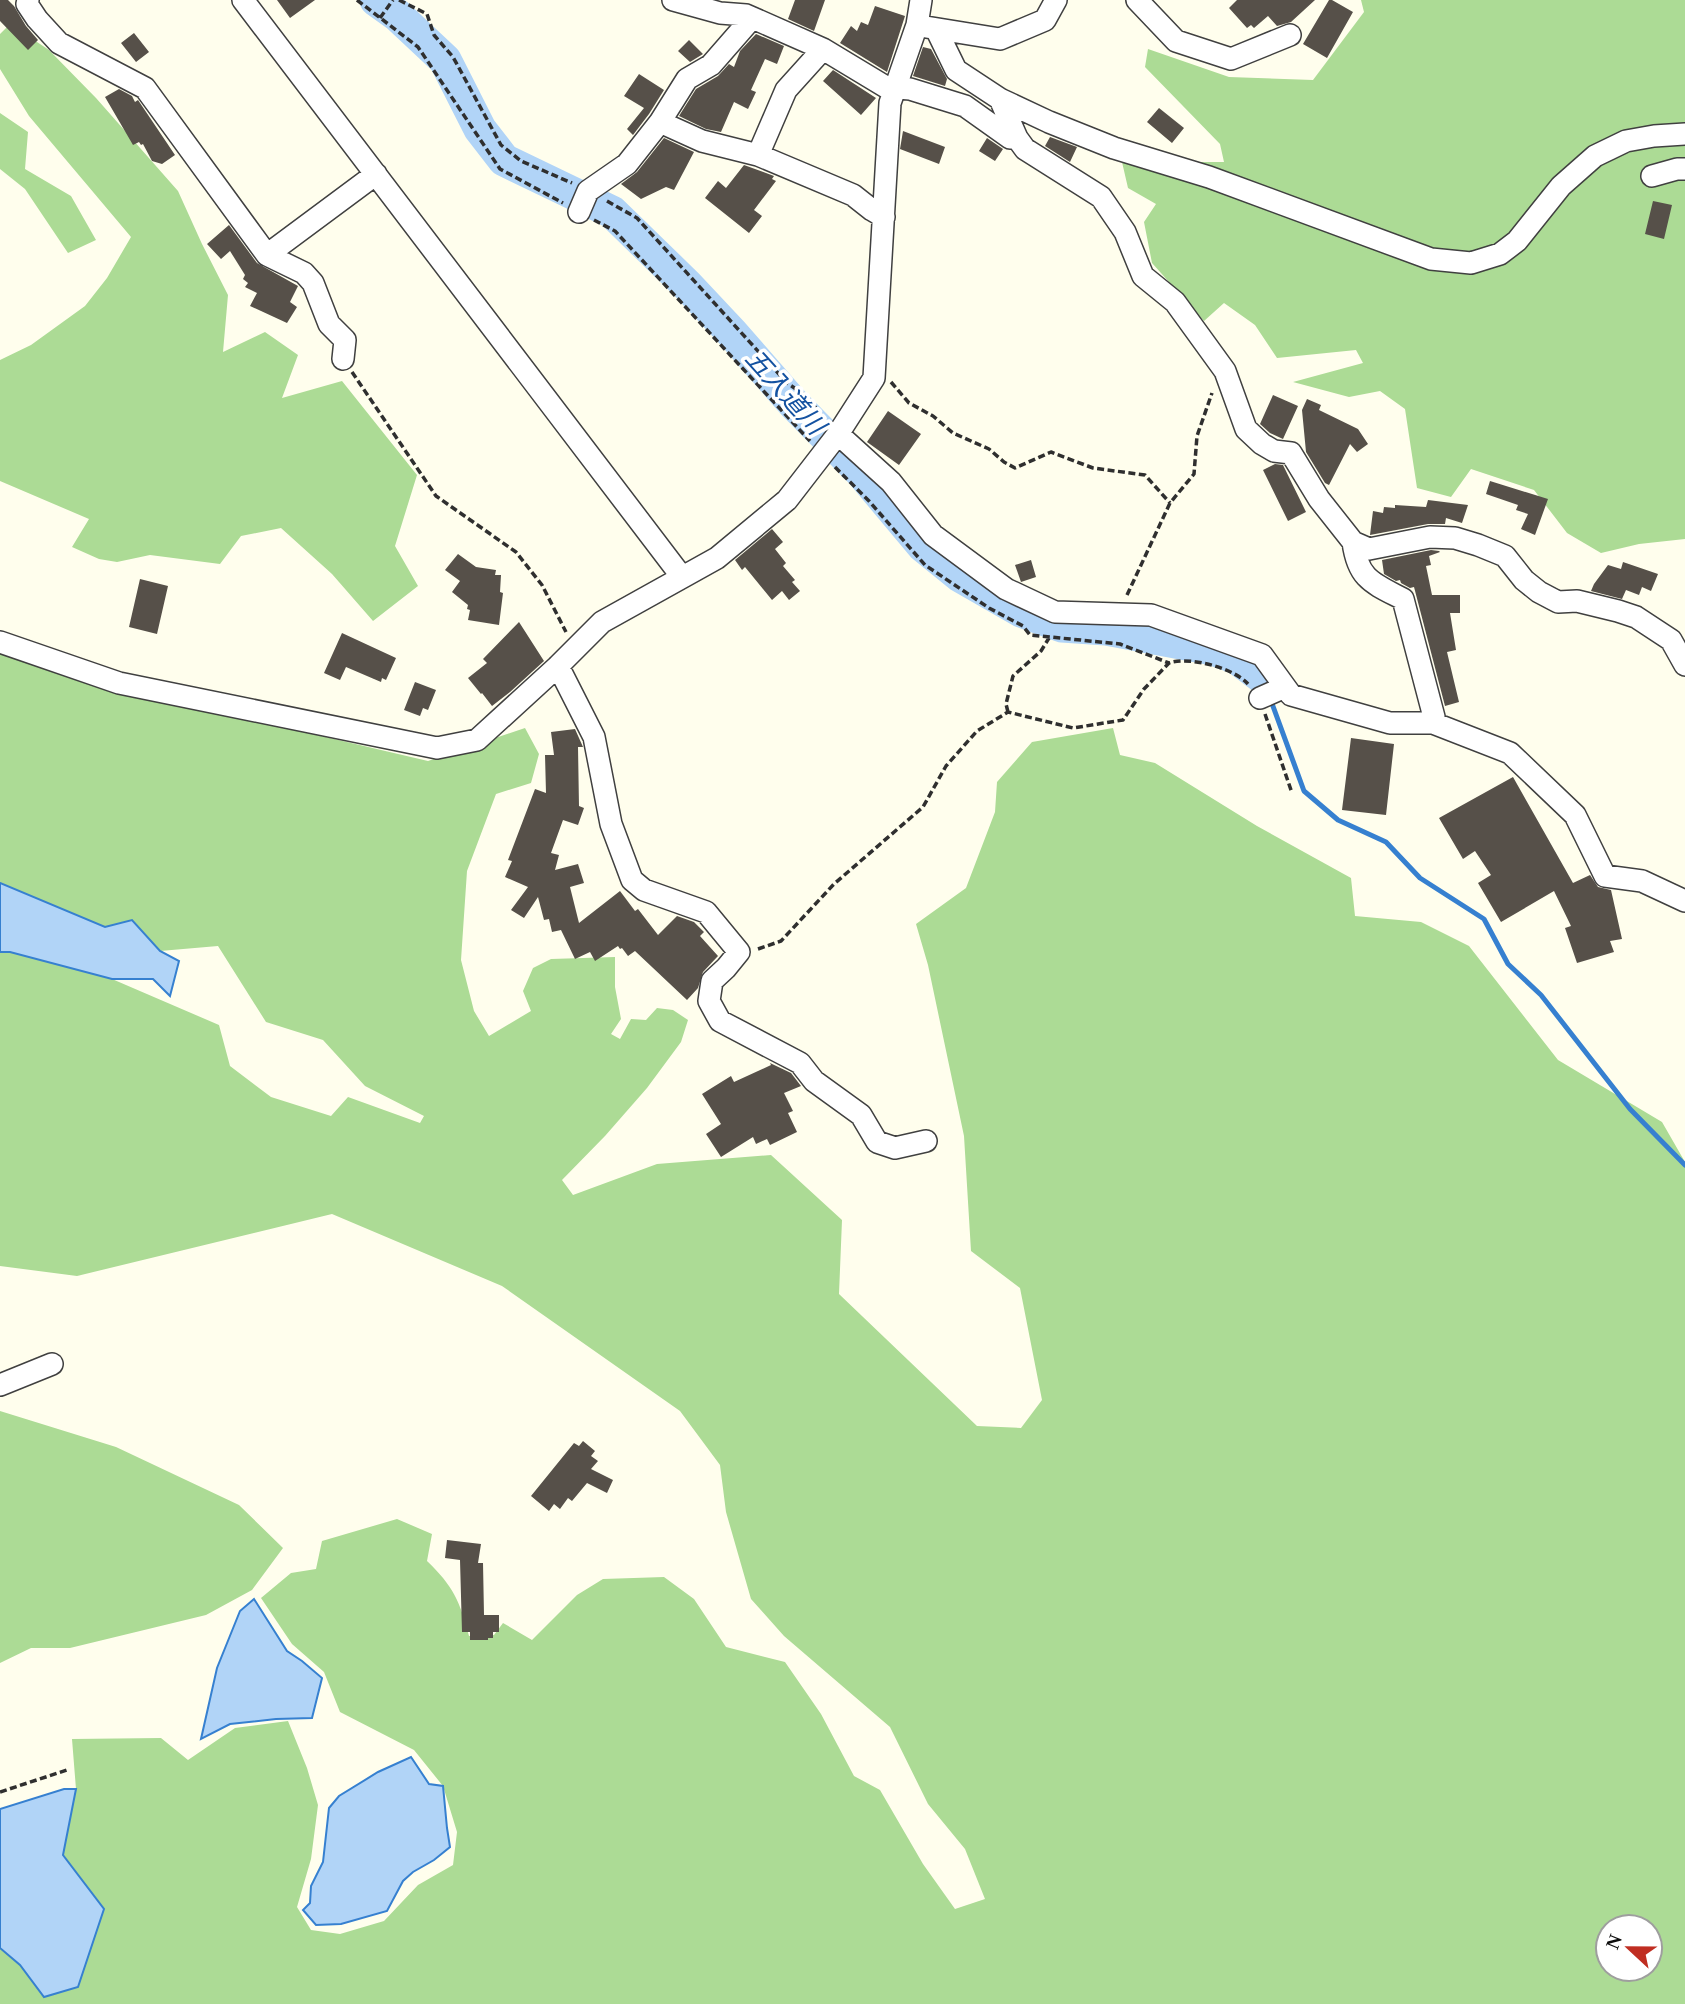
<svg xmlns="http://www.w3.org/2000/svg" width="1685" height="2004" font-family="'Times New Roman','Noto Sans JP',serif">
	<rect width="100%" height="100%" fill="#fffeed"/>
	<path fill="#acdb95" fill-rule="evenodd" d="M 1361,0 L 1685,0 L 1685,539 L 1639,544 L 1601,553 L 1567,533 L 1534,490 L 1471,469 L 1451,497 L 1417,488 L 1405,409 L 1380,391 L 1349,397 L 1293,382 L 1363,363 L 1356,350 L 1277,358 L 1255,325 L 1224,303 L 1204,321 L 1152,263 L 1144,222 L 1156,204 L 1128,188 L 1122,162 L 1224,162 L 1220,144 L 1145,67 L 1148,49 L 1229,77 L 1313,80 L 1364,12 Z
		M 10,24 L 49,50 L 96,98 L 178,191 L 202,244 L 228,295 L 223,352 L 265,332 L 298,355 L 282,398 L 342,381 L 417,475 L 395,546 L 418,586 L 373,621 L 332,574 L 281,528 L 241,536 L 220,564 L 150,555 L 117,562 L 99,559 L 72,547 L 89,519 L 0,481 L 0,360 L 31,345 L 85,306 L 107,278 L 131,237 L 29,116 L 0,69 L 0,34 Z
		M 0,113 L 28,132 L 25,169 L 71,196 L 96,240 L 68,253 L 25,189 L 0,169 Z
		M 0,650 L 124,690 L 428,761 L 525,728 L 539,754 L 531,783 L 496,794 L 467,871 L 461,960 L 474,1011 L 489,1036 L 531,1011 L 523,991 L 533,968 L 551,959 L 615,957 L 615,987 L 621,1019 L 611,1034 L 620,1039 L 631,1019 L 646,1020 L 657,1008 L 673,1010 L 688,1020 L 681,1042 L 647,1088 L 605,1136 L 562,1180 L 573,1195 L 657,1164 L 771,1155 L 842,1220 L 839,1294 L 977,1426 L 1021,1428 L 1042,1400 L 1020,1288 L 971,1251 L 964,1136 L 928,965 L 916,924 L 966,888 L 995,812 L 997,782 L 1032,742 L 1113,728 L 1120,755 L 1155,763 L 1257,826 L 1351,878 L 1355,916 L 1421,922 L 1469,946 L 1558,1060 L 1662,1122 L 1685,1162 L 1685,2004 L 0,2004 L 0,1948 L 20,1965 L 44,1997 L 104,1909 L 63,1855 L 76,1789 L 72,1739 L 161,1738 L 188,1760 L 235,1728 L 288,1721 L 307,1768 L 318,1805 L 311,1859 L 297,1907 L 311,1930 L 340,1934 L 384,1921 L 418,1885 L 453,1865 L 457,1832 L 443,1786 L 414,1750 L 340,1712 L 324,1672 L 292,1644 L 261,1598 L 291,1573 L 316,1569 L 322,1541 L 397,1519 L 432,1534 L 427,1561 C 453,1586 460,1601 469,1636 L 494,1635 L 503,1623 L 532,1640 L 577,1595 L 603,1579 L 664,1577 L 694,1599 L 726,1647 L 785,1662 L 821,1714 L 854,1776 L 880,1790 L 923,1864 L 955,1909 L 985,1899 L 965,1849 L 928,1804 L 890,1727 L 784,1636 L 751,1599 L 726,1512 L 720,1465 L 680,1411 L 502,1286 L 332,1214 L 77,1276 L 0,1266 L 0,952 L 10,951 L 112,979 L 219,1025 L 230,1066 L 271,1097 L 331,1116 L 348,1097 L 420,1123 L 424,1116 L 365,1086 L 323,1040 L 266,1022 L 218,946 L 160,951 L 132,920 L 105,927 L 0,883 ZM 1608,1927 L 1650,1927 L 1650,1969 L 1608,1969 Z
		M 0,1411 L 116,1447 L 239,1505 L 283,1548 L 252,1590 L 206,1615 L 70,1648 L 31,1648 L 0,1663 Z"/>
	<path fill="#b1d4f7" stroke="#3680d0" stroke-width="2" d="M 0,883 L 105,927 L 132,920 L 160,951 L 179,961 L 170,996 L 153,979 L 112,979 L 10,952 L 0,952 Z
		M 254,1599 L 287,1651 L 302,1661 L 322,1678 L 312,1718 L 276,1719 L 230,1724 L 201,1739 L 217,1668 L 240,1611 Z
		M 411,1757 L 429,1784 L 443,1786 L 447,1828 L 450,1847 L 434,1860 L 413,1872 L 403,1881 L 387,1911 L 341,1924 L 316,1925 L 303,1910 L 310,1903 L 311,1886 L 323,1862 L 329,1808 L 339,1796 L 378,1772 Z
		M 64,1789 L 76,1789 L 63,1855 L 104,1909 L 78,1987 L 44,1997 L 20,1965 L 0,1948 L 0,1809 Z"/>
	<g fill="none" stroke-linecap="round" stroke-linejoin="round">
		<path stroke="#3680d0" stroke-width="5" d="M 1262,677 L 1267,689
			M 1270,698 L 1304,791 L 1338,820 L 1386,842 L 1420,878 L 1484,919 L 1508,964 L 1541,995 L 1630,1109 L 1685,1165"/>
		<path stroke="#b1d4f7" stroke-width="33" d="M 376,0 L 397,15 L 445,60 L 480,129 L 504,160 L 612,212 L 687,285 L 733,334 L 794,404 L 862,473 L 923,546 L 960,576 L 1021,611 L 1062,626 L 1106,629 L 1213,649 L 1237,658 L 1262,677"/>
	</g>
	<path fill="#565049" d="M 0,0 L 8,0 L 14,6 L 26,26 L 38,40 L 28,50 L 0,21 Z
		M 277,0 L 315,0 L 290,18 Z
		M 795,0 L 825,0 L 814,31 L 788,19 Z
		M 1237,0 L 1315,0 L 1291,22 L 1277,26 L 1268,16 L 1254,28 L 1251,25 L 1247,28 L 1229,8 Z
		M 1329,0 L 1332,0 L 1353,12 L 1327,58 L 1303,44 Z
		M 875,6 L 905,16 L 887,72 L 840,43 L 851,26 L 857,31 L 861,22 L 868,25 Z
		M 134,33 L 149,52 L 136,62 L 121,43 Z
		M 756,34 L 784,46 L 777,64 L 765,59 L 751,90 L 756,92 L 748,109 L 734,102 L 721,132 L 706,129 L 679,116 L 696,89 L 718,76 L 729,64 L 734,67 L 740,51 Z
		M 689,40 L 703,54 L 690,62 L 678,51 Z
		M 923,47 L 931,49 L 947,79 L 945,86 L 913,76 Z
		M 833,70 L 876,98 L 861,115 L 823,81 Z
		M 639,74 L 664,90 L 649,114 L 633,135 L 627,129 L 644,108 L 624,96 Z
		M 119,89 L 132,96 L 135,102 L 138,100 L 175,155 L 162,164 L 152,161 L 143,144 L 141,145 L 139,142 L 133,145 L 105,97 Z
		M 1159,108 L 1184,128 L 1172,143 L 1147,122 Z
		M 903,131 L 945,147 L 939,164 L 900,149 Z
		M 1050,137 L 1077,147 L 1070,162 L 1045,146 Z
		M 664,138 L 694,152 L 674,190 L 666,187 L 641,199 L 621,184 L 637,172 Z
		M 987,138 L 1003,149 L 995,161 L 979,151 Z
		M 744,165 L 774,176 L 772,179 L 776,181 L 754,210 L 762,216 L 749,233 L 705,198 L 718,181 L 726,188 Z
		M 1653,201 L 1672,205 L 1664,239 L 1645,234 Z
		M 229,225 L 257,263 L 298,286 L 290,302 L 297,307 L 287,323 L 250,306 L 257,293 L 245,287 L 248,283 L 243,279 L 245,275 L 230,251 L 221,259 L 207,244 Z
		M 1273,395 L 1298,406 L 1283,439 L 1270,433 L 1260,424 Z
		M 1307,399 L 1321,405 L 1319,410 L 1358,429 L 1368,444 L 1357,452 L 1350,444 L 1329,485 L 1325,483 L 1306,452 L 1302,410 Z
		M 888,411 L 921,434 L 899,465 L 867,442 Z
		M 1275,464 L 1283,465 L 1306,512 L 1288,521 L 1263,470 Z
		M 1490,481 L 1548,499 L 1535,535 L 1521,529 L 1528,514 L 1516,510 L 1518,505 L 1486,494 Z
		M 1428,500 L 1468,505 L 1462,523 L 1446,518 L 1445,524 L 1428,524 L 1370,535 L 1373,511 L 1383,513 L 1384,507 L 1395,508 L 1395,505 L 1426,507 Z
		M 772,529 L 783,542 L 775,549 L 786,563 L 783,566 L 795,580 L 792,582 L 800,591 L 789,600 L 782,591 L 772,600 L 745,567 L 742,570 L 735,560 Z
		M 1431,550 L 1439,551 L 1440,552 L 1429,556 L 1431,565 L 1426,566 L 1432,595 L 1460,595 L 1460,613 L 1450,613 L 1456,650 L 1447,652 L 1459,702 L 1445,706 L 1414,587 L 1410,588 L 1401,583 L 1400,580 L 1396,581 L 1384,574 L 1382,560 Z
		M 458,554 L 476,567 L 496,570 L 495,575 L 501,575 L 500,592 L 503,593 L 499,625 L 468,620 L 470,610 L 467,609 L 468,605 L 452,592 L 460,581 L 445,570 Z
		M 1031,560 L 1036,577 L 1021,582 L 1015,565 Z
		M 1623,562 L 1658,574 L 1651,591 L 1642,587 L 1639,595 L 1626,590 L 1622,599 L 1591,591 L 1594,584 L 1608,565 L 1621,569 Z
		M 140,579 L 168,586 L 157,634 L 129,627 Z
		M 519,622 L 544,661 L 510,692 L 492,706 L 482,693 L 481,694 L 468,678 L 487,663 L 483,659 Z
		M 342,633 L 396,658 L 386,680 L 382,678 L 381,682 L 346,667 L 340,680 L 324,673 Z
		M 415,682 L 436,690 L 428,710 L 423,708 L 420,716 L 404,710 Z
		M 575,729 L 583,747 L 578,747 L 579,806 L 584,808 L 578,825 L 563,820 L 551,853 L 559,855 L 555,870 L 578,864 L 584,883 L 570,887 L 579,923 L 620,891 L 635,911 L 638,909 L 658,935 L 677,916 L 694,922 L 704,932 L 700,936 L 718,956 L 703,972 L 698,988 L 687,1000 L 635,951 L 628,956 L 622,948 L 620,949 L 618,946 L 595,961 L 590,952 L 575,959 L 561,930 L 552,932 L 549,919 L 544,920 L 538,897 L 524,918 L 511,910 L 528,887 L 505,877 L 512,861 L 508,860 L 535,789 L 546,793 L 545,755 L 554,755 L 551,732 Z
		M 1351,738 L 1394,744 L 1386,815 L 1342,810 Z
		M 1513,777 L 1573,883 L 1590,875 L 1598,887 L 1611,890 L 1622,939 L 1610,941 L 1614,952 L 1577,963 L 1565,928 L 1571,926 L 1554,891 L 1501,922 L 1478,883 L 1491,875 L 1475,851 L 1463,859 L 1439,818 Z
		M 770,1063 L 791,1073 L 801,1086 L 784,1093 L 793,1111 L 788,1113 L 797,1132 L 770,1145 L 767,1139 L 756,1144 L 753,1137 L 721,1157 L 706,1134 L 721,1124 L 702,1094 L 731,1076 L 734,1082 L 771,1065 Z
		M 583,1441 L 595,1451 L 591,1456 L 598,1461 L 591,1469 L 613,1480 L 607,1493 L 587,1483 L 572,1501 L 568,1498 L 560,1509 L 554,1504 L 549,1511 L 531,1496 L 574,1443 L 579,1446 Z
		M 447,1540 L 481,1544 L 478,1563 L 483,1563 L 484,1615 L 499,1615 L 499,1632 L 493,1632 L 493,1638 L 488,1638 L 488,1640 L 470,1640 L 470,1632 L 462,1632 L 460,1560 L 445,1558 Z"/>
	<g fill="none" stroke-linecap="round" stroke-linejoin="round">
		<defs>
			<path id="minor" d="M 28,0 L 27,4 L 37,19 L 59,43 L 145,88 L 267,255 L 304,273 L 313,283 L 329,324 L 345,340 L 343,359
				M 243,0 L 682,577
				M 673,0 L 720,13 L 746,15 L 823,49 L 886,87 L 910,89 L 965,106 L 1010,138 L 1017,138
				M 1137,0 L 1176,41 L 1231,59 L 1290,35
				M 926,27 L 1000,39 L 1045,20 L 1056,0
				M 936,29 L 956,70 L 1000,99 L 1049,122 L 1114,148 L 1209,177 L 1431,259 L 1471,263 L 1500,254 L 1517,241 L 1561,186 L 1595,156 L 1626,141 L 1654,136 L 1685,134
				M 1000,99 L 1017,138 L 1025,149 L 1101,197 L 1125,232 L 1143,276 L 1175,302 L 1225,371 L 1246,429 L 1262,444 L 1274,451 L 1291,453 L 1319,499 L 1353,542 L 1369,549 L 1430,537 L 1455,538 L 1478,545 L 1505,556 L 1524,580 L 1539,592 L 1558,602 L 1577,601 L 1618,611 L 1636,617 L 1671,640 L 1685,665
				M 660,122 L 702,141 L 758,155 L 853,195 L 872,210 L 884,217
				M 758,155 L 786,90 L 823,49
				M 1652,176 L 1677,169 L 1685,169
				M 579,212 L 588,191 L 627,164 L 660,122 L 687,79 L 711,65 L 752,18
				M 267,255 L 376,174
				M 838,434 L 891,482 L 933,535 L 1006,589 L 1055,612 L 1151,615 L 1262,655 L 1291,695 L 1390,723 L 1433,723 L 1510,753 L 1575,815 L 1605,876 L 1642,881 L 1685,901
				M 1353,542 C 1358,579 1372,583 1403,599 L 1434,717 L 1433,723
				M 0,642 L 119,683 L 437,748 L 477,740 L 558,666 L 602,622 L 717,558 L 787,500 L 838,434 L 874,378 L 890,103 L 917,25 L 921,0
				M 558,666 L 594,737 L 611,824 L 632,880 L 644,890 L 706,912 L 739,952 L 726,968 L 712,981 L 709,1001 L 720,1021 L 800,1063 L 814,1081 L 861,1115 L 877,1142 L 895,1148 L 926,1141
				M 1260,698 L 1285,687
				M 0,1385 L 52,1364"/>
		</defs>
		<use href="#minor" stroke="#404040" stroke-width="24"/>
		<path stroke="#2f2f2f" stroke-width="3.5" stroke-dasharray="7 3.5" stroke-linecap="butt" d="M 357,0 L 418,47 L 500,169 L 563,203
			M 399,0 L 427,14 L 434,35 L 453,57 L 501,145 L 521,161 L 572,183
			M 380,18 L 393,0
			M 607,201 L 637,218 L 787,383 L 805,395 L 825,419
			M 594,220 L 615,231 L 810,441
			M 352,372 L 436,496 L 516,552 L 542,585 L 566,632
			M 891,382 L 909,403 L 933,416 L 953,433 L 989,449 L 1004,462 L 1015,468 L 1051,452 L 1093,468 L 1145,475 L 1170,503
			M 835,467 L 869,501 L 925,565 L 989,608 L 1023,626 L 1030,635 L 1120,644 L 1169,663
			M 1127,595 L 1170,503 L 1194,474 L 1197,436 L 1212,393
			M 1008,712 L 1006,704 L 1013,676 L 1041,651 L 1049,638
			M 1265,714 L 1292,793
			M 758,949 L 781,941 L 834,884 L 923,807 L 946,766 L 977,731 L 1008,712 L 1073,728 L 1123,720 L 1144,689 L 1169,663 C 1189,656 1234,668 1248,684
			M 0,1792 L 67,1770"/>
		<use href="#minor" stroke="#fff" stroke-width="21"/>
	</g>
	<g text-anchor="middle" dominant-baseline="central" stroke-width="7" stroke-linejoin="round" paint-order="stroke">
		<g font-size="26" font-style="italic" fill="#1452a1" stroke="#fff">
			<text transform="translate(785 392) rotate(48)">五入道川</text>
		</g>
	</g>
	<g transform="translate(1629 1948) rotate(292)"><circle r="33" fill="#ffffff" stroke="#9e9e9e" stroke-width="2"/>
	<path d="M0-5L12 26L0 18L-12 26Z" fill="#c02e22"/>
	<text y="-10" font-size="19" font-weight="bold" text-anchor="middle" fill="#0d0d0d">N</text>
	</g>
</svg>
